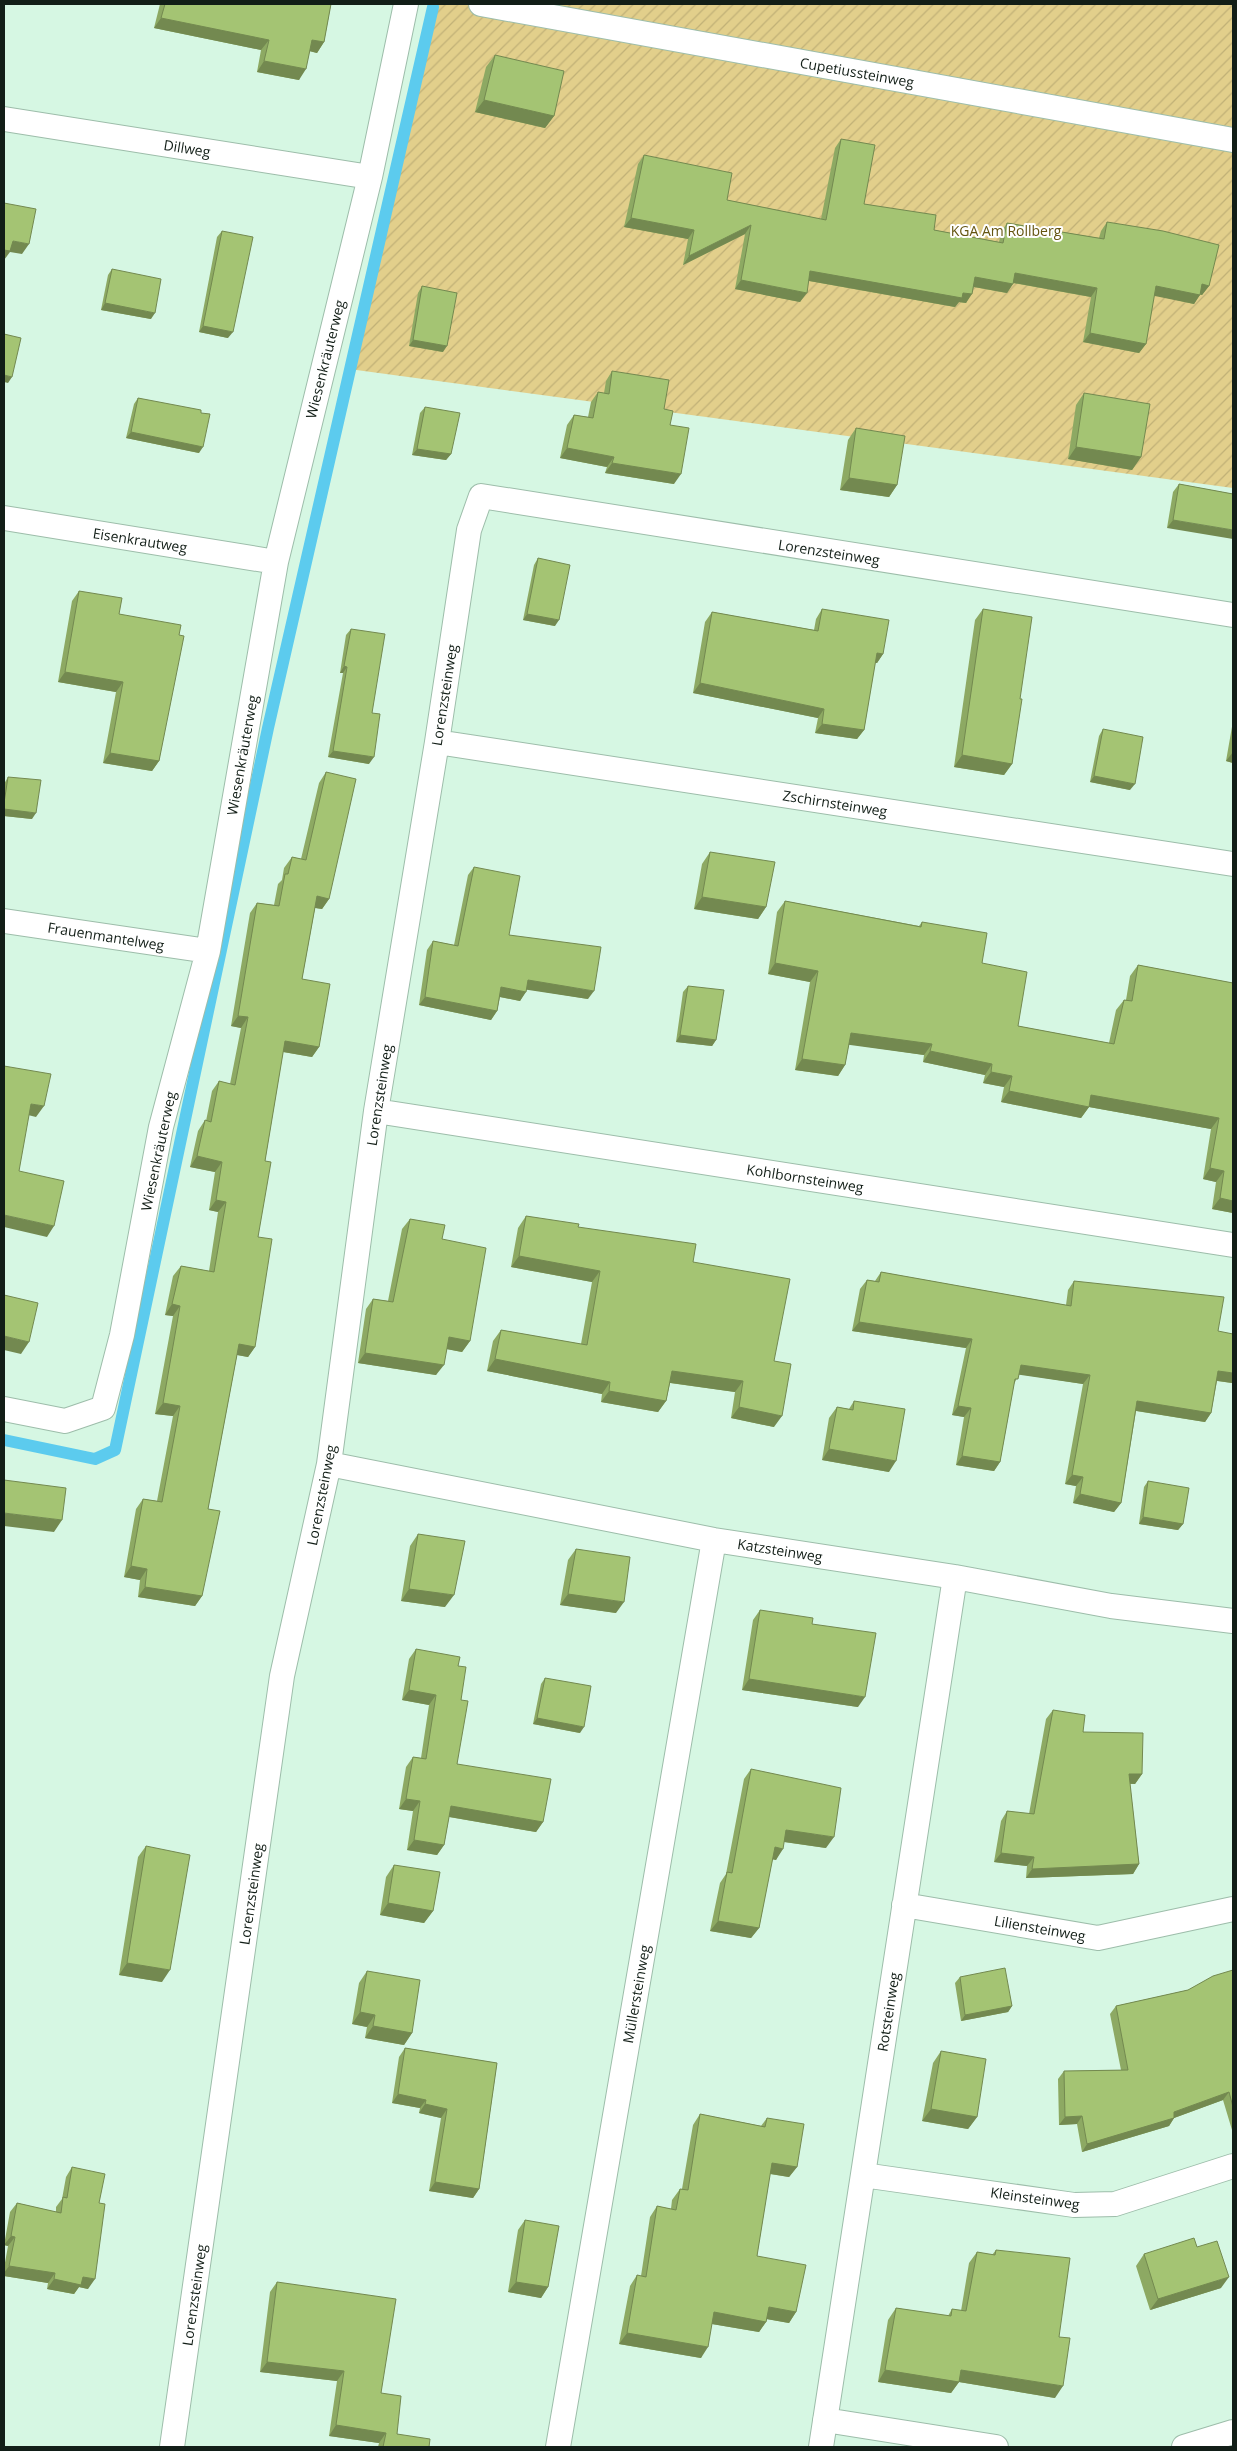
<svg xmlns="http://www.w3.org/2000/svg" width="1237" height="2451" font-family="'Open Sans',sans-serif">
	<defs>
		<pattern id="garden-furrows" width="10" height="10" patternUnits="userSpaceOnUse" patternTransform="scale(1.25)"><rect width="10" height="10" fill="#e2cf8b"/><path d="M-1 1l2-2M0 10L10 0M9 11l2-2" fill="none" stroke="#c1b177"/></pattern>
	</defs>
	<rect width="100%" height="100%" fill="#d6f7e3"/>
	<path fill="url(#garden-furrows)" d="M 431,4 L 1233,4 L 1233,488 L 349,369 Z"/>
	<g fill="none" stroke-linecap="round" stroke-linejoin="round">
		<path stroke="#5ccbee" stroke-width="12" d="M 4,1440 L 95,1459 L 115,1450 L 268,728 L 433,7"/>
		<defs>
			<path id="lane" d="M 481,4 L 1233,140
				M 4,119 L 370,177
				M 4,518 L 276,562
				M 437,742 L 1233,864
				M 4,921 L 208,951
				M 376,1111 L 1233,1245
				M 4,1409 L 65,1421 L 103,1408 L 122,1335 L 161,1127 L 208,951 L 276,562 L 370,177 L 406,4
				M 329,1464 L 714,1540 L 955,1577 L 1111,1606 L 1233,1621
				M 904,1905 L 1098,1938 L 1233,1909
				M 863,2175 L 1074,2205 L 1115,2204 L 1233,2166
				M 825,2420 L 996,2447
				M 172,2447 L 282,1676 L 329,1464 L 376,1111 L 437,742 L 469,530 L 481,496 L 1233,615
				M 558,2447 L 714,1540
				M 821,2447 L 955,1577
				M 1184,2447 L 1233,2432"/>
		</defs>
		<use href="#lane" stroke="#9dbdaa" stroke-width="26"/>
		<use href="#lane" stroke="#fff" stroke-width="24"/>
	</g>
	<path fill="#8da963" d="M 160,4 L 331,4 L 324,42 L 317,53 L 310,51 L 299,80 L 257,72 L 261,50 L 154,28 Z
		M 495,55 L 554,116 L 545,128 L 475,112 L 486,67 Z
		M 841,139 L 864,204 L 934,230 L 999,242 L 1001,232 L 1007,223 L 1099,238 L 1101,231 L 1107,222 L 1209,286 L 1202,295 L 1200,294 L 1194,304 L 1154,295 L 1146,344 L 1139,353 L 1083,342 L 1091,297 L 1013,283 L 1007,293 L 974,287 L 966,303 L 959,302 L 955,307 L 809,281 L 800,302 L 735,289 L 745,234 L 683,265 L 688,239 L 624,227 L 638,164 L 644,155 L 727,200 L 821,219 L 835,148 Z
		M 222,231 L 228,338 L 199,332 L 217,237 Z
		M 112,269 L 151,319 L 101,310 L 108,275 Z
		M 422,286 L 443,352 L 409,346 L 418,293 Z
		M 612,371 L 664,409 L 670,425 L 674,484 L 605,473 L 607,467 L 560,458 L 567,425 L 574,415 L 588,417 L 591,402 L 598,392 L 604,393 L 606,381 Z
		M 1084,393 L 1141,457 L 1132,470 L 1068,459 L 1076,405 Z
		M 138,398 L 201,413 L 199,453 L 126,438 L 134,404 Z
		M 425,407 L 451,454 L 446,460 L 412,455 L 420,413 Z
		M 856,428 L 897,485 L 889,497 L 840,490 L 848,440 Z
		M 1179,484 L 1233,494 L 1167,528 L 1173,492 Z
		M 538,558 L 555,626 L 523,620 L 534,565 Z
		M 79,591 L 119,614 L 179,635 L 159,761 L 152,771 L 103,763 L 116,692 L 58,682 L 72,601 Z
		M 822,609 L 883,654 L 877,663 L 875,663 L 864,730 L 857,739 L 815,733 L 818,718 L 693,693 L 705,622 L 712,612 L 814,630 L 816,619 Z
		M 983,609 L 1020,699 L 1012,764 L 1004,775 L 954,767 L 975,620 Z
		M 351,629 L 369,764 L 328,757 L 343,673 L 340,673 L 346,635 Z
		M 1233,721 L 1233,763 L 1226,761 Z
		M 1103,729 L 1130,790 L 1090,782 L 1099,736 Z
		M 326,772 L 329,899 L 322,909 L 315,908 L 302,979 L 319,1047 L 312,1057 L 283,1052 L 265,1161 L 258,1237 L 255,1347 L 248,1357 L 237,1355 L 208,1509 L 202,1596 L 195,1606 L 138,1597 L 140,1580 L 124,1577 L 136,1509 L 143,1499 L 157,1501 L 173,1416 L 155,1414 L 173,1316 L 165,1315 L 173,1276 L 181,1266 L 209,1271 L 218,1212 L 209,1210 L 215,1172 L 190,1167 L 198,1131 L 205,1120 L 206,1121 L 212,1091 L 219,1081 L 230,1084 L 241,1028 L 231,1026 L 250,913 L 257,903 L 274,905 L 278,884 L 282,880 L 284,868 L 292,857 L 301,859 L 319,783 Z
		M 8,777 L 32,819 L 4,816 L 4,784 Z
		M 710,852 L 766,907 L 758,919 L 694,909 L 702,864 Z
		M 474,867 L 509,935 L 588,999 L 527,989 L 520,1001 L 500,997 L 497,1011 L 491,1020 L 419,1005 L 427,950 L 433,941 L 454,945 L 468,875 Z
		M 785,901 L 919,926 L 922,922 L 982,963 L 1018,1026 L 1109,1043 L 1116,1010 L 1124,1000 L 1126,1000 L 1130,976 L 1138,965 L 1233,983 L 1233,1213 L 1212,1209 L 1216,1182 L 1203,1179 L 1211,1129 L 1089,1107 L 1081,1118 L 1001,1102 L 1004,1087 L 983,1083 L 985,1075 L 923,1062 L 924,1055 L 849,1044 L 845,1065 L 838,1076 L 795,1070 L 810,982 L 768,974 L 777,912 Z
		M 688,986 L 716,1040 L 712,1046 L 676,1042 L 683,992 Z
		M 526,1216 L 578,1227 L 693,1262 L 774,1361 L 774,1427 L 731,1418 L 735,1392 L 670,1383 L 666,1401 L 658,1412 L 601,1402 L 602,1394 L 487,1371 L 493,1341 L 501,1330 L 581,1344 L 592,1282 L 511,1267 L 518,1228 Z
		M 410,1219 L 442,1239 L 470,1341 L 462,1352 L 447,1349 L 436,1375 L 358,1363 L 366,1309 L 373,1299 L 388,1301 L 402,1229 Z
		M 881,1272 L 1066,1305 L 1068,1290 L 1074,1281 L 1218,1331 L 1232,1383 L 1217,1381 L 1211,1413 L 1205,1422 L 1136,1411 L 1121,1503 L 1114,1512 L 1073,1503 L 1076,1486 L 1065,1484 L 1083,1384 L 1019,1374 L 1014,1384 L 1000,1462 L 994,1471 L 956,1465 L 964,1417 L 952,1415 L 966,1348 L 852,1331 L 860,1289 L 867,1280 L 875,1281 Z
		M 854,1401 L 889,1472 L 822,1460 L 829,1418 L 837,1407 L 849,1409 Z
		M 1148,1481 L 1183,1524 L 1178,1530 L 1139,1524 L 1144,1487 Z
		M 418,1534 L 445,1607 L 401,1601 L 410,1546 Z
		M 576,1549 L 616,1613 L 560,1605 L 568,1560 Z
		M 760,1610 L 812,1624 L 858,1707 L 742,1690 L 753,1620 Z
		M 416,1649 L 458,1666 L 461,1700 L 457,1764 L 543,1822 L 536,1832 L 449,1817 L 444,1845 L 437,1855 L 407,1850 L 413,1811 L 399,1809 L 406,1767 L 413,1757 L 421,1758 L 429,1705 L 402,1700 L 409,1659 Z
		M 545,1678 L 580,1733 L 533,1724 L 541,1684 Z
		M 1053,1710 L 1142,1774 L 1135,1784 L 1130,1784 L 1139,1864 L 1133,1874 L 1026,1878 L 1027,1866 L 994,1862 L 1001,1821 L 1007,1811 L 1029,1814 L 1046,1719 Z
		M 751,1769 L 826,1848 L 784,1842 L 776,1860 L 772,1859 L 759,1928 L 751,1938 L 710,1931 L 720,1883 L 726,1874 L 744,1779 Z
		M 146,1846 L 162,1982 L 119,1975 L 138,1857 Z
		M 394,1865 L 433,1911 L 424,1923 L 380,1915 L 386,1877 Z
		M 1233,1970 L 1233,2129 L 1232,2130 L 1223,2100 L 1174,2118 L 1169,2126 L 1082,2152 L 1077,2124 L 1059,2125 L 1058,2079 L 1064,2071 L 1121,2070 L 1110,2014 L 1116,2006 L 1188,1990 Z
		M 367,1971 L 412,2033 L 404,2045 L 365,2038 L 367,2027 L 352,2024 L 359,1983 Z
		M 960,1977 L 1012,2006 L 1008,2012 L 961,2021 L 955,1983 Z
		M 405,2048 L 497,2063 L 479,2189 L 473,2198 L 429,2191 L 441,2118 L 419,2113 L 420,2108 L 392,2103 L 399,2057 Z
		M 941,2051 L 977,2117 L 968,2129 L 922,2121 L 933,2063 Z
		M 700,2114 L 761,2126 L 767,2118 L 797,2167 L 789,2177 L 770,2174 L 757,2256 L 796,2312 L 789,2323 L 767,2319 L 766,2322 L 759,2332 L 712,2324 L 701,2358 L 619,2344 L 630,2286 L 637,2275 L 641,2276 L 650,2217 L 657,2206 L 671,2209 L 672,2200 L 680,2189 L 682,2189 L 693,2125 Z
		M 72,2167 L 99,2203 L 88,2289 L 79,2287 L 74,2294 L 47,2289 L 48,2283 L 4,2276 L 4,2268 L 8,2246 L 4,2245 L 10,2212 L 17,2203 L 56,2212 L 56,2207 L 62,2199 L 66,2177 Z
		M 525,2220 L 548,2287 L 541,2298 L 508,2292 L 518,2230 Z
		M 1197,2247 L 1221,2288 L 1150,2310 L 1136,2266 L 1144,2254 Z
		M 996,2250 L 1059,2337 L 1055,2398 L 959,2382 L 951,2393 L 878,2382 L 888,2320 L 896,2308 L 948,2316 L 952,2309 L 961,2311 L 969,2263 L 977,2252 L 992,2255 Z
		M 277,2282 L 381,2393 L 397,2434 L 429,2447 L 378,2447 L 379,2443 L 329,2436 L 337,2381 L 260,2372 L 270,2292 Z"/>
	<path fill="#738950" d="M 161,18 L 269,40 L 261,50 L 154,28 Z
		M 312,40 L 324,42 L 317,53 L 305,50 Z
		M 264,61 L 306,69 L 299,80 L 257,72 Z
		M 484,100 L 554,116 L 545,128 L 475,112 Z
		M 631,218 L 694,230 L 688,239 L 624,227 Z
		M 751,225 L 745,234 L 683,265 L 689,256 Z
		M 13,241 L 29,244 L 22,254 L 10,252 L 4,260 L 4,250 Z
		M 810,271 L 963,293 L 972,294 L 966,303 L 959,302 L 955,307 L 804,280 Z
		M 1015,273 L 1097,288 L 1091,297 L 1009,282 Z
		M 975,277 L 1013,284 L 1007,293 L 969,286 Z
		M 741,280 L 807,293 L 800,302 L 735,289 Z
		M 1202,284 L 1209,286 L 1202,295 L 1196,293 Z
		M 1156,286 L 1200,295 L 1194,304 L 1150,295 Z
		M 105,303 L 155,313 L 151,319 L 101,310 Z
		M 203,326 L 233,332 L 228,338 L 199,332 Z
		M 1090,333 L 1146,344 L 1139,353 L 1083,342 Z
		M 413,340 L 447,346 L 443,352 L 409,346 Z
		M 4,375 L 12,377 L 8,383 L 4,382 Z
		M 131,432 L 203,447 L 199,453 L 126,438 Z
		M 1076,447 L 1141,457 L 1132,470 L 1068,459 Z
		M 567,448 L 614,457 L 607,467 L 560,458 Z
		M 417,449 L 451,454 L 446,460 L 412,455 Z
		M 612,463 L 681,474 L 674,484 L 605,473 Z
		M 849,478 L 897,485 L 889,497 L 840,490 Z
		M 1173,520 L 1233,530 L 1233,539 L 1167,528 Z
		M 527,614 L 559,620 L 555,626 L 523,620 Z
		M 877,653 L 883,654 L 877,663 L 870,663 Z
		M 344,666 L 347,667 L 343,673 L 340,673 Z
		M 65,672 L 123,682 L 116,692 L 58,682 Z
		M 700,683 L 824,709 L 818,718 L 693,693 Z
		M 822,724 L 864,730 L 857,739 L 815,733 Z
		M 333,751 L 374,757 L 369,764 L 328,757 Z
		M 1233,752 L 1233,763 L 1226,761 Z
		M 110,753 L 159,761 L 152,771 L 103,763 Z
		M 962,755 L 1012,764 L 1004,775 L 954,767 Z
		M 1094,776 L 1135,784 L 1130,790 L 1090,782 Z
		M 4,809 L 36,813 L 32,819 L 4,816 Z
		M 317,896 L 329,899 L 322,909 L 310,907 Z
		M 702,897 L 766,907 L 758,919 L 694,909 Z
		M 775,963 L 818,971 L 810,982 L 768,974 Z
		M 528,980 L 594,991 L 588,999 L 522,989 Z
		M 501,987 L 526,992 L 520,1001 L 495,996 Z
		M 425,997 L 497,1011 L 491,1020 L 419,1005 Z
		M 238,1016 L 248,1017 L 241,1028 L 231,1026 Z
		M 851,1033 L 932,1044 L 924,1055 L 843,1044 Z
		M 680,1035 L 716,1040 L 712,1046 L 676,1042 Z
		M 285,1041 L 319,1047 L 312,1057 L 278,1051 Z
		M 930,1051 L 992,1064 L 985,1075 L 923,1062 Z
		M 802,1059 L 845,1065 L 838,1076 L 795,1070 Z
		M 991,1072 L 1012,1076 L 1004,1087 L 983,1083 Z
		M 1009,1091 L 1091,1095 L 1219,1118 L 1211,1129 L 1089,1107 L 1081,1118 L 1001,1102 Z
		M 31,1104 L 44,1106 L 36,1117 L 24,1114 Z
		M 197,1156 L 222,1162 L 215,1172 L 190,1167 Z
		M 1210,1168 L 1224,1171 L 1216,1182 L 1203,1179 Z
		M 1220,1198 L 1233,1201 L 1233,1213 L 1212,1209 Z
		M 216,1200 L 226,1202 L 218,1212 L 209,1210 Z
		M 4,1215 L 54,1226 L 47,1237 L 4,1227 Z
		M 519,1256 L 600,1271 L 592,1282 L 511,1267 Z
		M 172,1304 L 180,1306 L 173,1316 L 165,1315 Z
		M 859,1322 L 972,1339 L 966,1348 L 852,1331 Z
		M 4,1336 L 29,1342 L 21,1354 L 4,1350 Z
		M 449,1337 L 470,1341 L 462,1352 L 441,1348 Z
		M 239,1344 L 255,1347 L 248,1357 L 232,1354 Z
		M 365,1353 L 444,1365 L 436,1375 L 358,1363 Z
		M 495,1359 L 610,1382 L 602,1394 L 487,1371 Z
		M 1021,1365 L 1090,1375 L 1083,1384 L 1014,1374 Z
		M 672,1371 L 743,1381 L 735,1392 L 664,1382 Z
		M 1218,1371 L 1233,1373 L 1233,1381 L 1232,1383 L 1212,1380 Z
		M 609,1391 L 666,1401 L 658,1412 L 601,1402 Z
		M 1137,1401 L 1211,1413 L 1205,1422 L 1131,1410 Z
		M 163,1403 L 180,1406 L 173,1416 L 155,1414 Z
		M 958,1406 L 971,1408 L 964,1417 L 952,1415 Z
		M 739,1407 L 782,1416 L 774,1427 L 731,1418 Z
		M 829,1449 L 896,1461 L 889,1472 L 822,1460 Z
		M 962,1456 L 1000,1462 L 994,1471 L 956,1465 Z
		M 1072,1475 L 1083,1477 L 1076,1486 L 1065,1484 Z
		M 1080,1494 L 1121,1503 L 1114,1512 L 1073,1503 Z
		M 4,1513 L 62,1520 L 54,1532 L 4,1526 Z
		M 1143,1517 L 1183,1524 L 1178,1530 L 1139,1524 Z
		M 131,1566 L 147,1569 L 140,1580 L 124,1577 Z
		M 145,1587 L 202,1596 L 195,1606 L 138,1597 Z
		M 409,1589 L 454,1595 L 445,1607 L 401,1601 Z
		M 568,1594 L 624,1602 L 616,1613 L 560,1605 Z
		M 749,1679 L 865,1697 L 858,1707 L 742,1690 Z
		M 409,1690 L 436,1695 L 429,1705 L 402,1700 Z
		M 537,1718 L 584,1727 L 580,1733 L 533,1724 Z
		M 1129,1774 L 1142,1774 L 1135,1784 L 1122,1783 Z
		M 406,1799 L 420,1801 L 413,1811 L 399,1809 Z
		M 451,1806 L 543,1822 L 536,1832 L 444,1816 Z
		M 786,1830 L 834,1837 L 826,1848 L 778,1841 Z
		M 414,1840 L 444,1845 L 437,1855 L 407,1850 Z
		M 775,1847 L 783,1849 L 776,1860 L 767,1858 Z
		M 1001,1853 L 1034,1857 L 1027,1866 L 994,1862 Z
		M 1139,1864 L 1133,1874 L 1026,1878 L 1032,1869 Z
		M 388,1903 L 433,1911 L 424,1923 L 380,1915 Z
		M 718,1921 L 759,1928 L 751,1938 L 710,1931 Z
		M 127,1963 L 170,1970 L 162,1982 L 119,1975 Z
		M 1012,2006 L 1008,2012 L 961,2021 L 965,2015 Z
		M 360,2012 L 375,2015 L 367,2027 L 352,2024 Z
		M 373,2026 L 412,2033 L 404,2045 L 365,2038 Z
		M 1229,2092 L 1223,2100 L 1174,2118 L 1169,2126 L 1082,2152 L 1087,2144 Z
		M 398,2094 L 426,2100 L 420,2108 L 392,2103 Z
		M 425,2104 L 447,2109 L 441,2118 L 419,2113 Z
		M 931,2109 L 977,2117 L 968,2129 L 922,2121 Z
		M 1082,2116 L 1077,2124 L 1059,2125 L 1065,2117 Z
		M 772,2163 L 797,2167 L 789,2177 L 765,2173 Z
		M 435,2182 L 479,2189 L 473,2198 L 429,2191 Z
		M 11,2236 L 15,2237 L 8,2246 L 4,2245 Z
		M 9,2266 L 55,2273 L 48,2283 L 4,2276 L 4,2273 Z
		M 83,2277 L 95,2279 L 88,2289 L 79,2287 L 74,2294 L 47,2289 L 54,2279 Z
		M 1229,2277 L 1221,2288 L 1150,2310 L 1158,2299 Z
		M 516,2282 L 548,2287 L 541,2298 L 508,2292 Z
		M 769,2307 L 796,2312 L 789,2323 L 761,2318 Z
		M 714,2312 L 766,2322 L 759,2332 L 706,2323 Z
		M 627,2333 L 708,2347 L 701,2358 L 619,2344 Z
		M 267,2362 L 344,2371 L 337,2381 L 260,2372 Z
		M 885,2370 L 961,2370 L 1063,2386 L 1055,2398 L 959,2382 L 951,2393 L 878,2382 Z
		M 336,2425 L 386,2433 L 379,2443 L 329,2436 Z"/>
	<path fill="#a4c473" stroke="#738950" d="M 165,4 L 331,4 L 324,42 L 312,40 L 306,69 L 264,61 L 269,40 L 161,18 Z
		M 495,55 L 564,71 L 554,116 L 484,100 Z
		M 841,139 L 875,145 L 864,204 L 936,215 L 934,230 L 1003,243 L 1007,223 L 1104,239 L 1107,222 L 1163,231 L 1219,245 L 1209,286 L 1202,284 L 1200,295 L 1156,286 L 1146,344 L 1090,333 L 1097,288 L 1015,273 L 1013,284 L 975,277 L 972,294 L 963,293 L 962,298 L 810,271 L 807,293 L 741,280 L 751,225 L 689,256 L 694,230 L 631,218 L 644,155 L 732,173 L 727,200 L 826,220 Z
		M 4,203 L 36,209 L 29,244 L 13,241 L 10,251 L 4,250 Z
		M 222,231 L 253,237 L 233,332 L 203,326 Z
		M 112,269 L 161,279 L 155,313 L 105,303 Z
		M 422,286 L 457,293 L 447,346 L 413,340 Z
		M 4,334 L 21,338 L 12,377 L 4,375 Z
		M 612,371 L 669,380 L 664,409 L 673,411 L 670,425 L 689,428 L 681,474 L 612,463 L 614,457 L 567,448 L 574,415 L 593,418 L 598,392 L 609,394 Z
		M 1084,393 L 1150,404 L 1141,457 L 1076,447 Z
		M 138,398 L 201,410 L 201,413 L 210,414 L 203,447 L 131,432 Z
		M 425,407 L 460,413 L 451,454 L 417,449 Z
		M 856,428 L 905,436 L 897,485 L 849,478 Z
		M 1179,484 L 1233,494 L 1233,530 L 1173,520 Z
		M 538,558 L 570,565 L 559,620 L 527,614 Z
		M 79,591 L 122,598 L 119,614 L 181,625 L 179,635 L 184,636 L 159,761 L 110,753 L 123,682 L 65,672 Z
		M 822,609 L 889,620 L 883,654 L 877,653 L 864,730 L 822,724 L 824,709 L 700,683 L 712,612 L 818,631 Z
		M 983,609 L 1032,617 L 1020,699 L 1022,699 L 1012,764 L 962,755 Z
		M 351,629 L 385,634 L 372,713 L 380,714 L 374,757 L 333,751 L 347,667 L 344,666 Z
		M 1103,729 L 1143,737 L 1135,784 L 1094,776 Z
		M 326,772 L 356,779 L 329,899 L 317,896 L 302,979 L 330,984 L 319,1047 L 285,1041 L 265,1161 L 271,1162 L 258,1237 L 272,1239 L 255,1347 L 239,1344 L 208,1509 L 220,1511 L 202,1596 L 145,1587 L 147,1569 L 131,1566 L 143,1499 L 162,1502 L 180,1406 L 163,1403 L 180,1306 L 172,1304 L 181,1266 L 214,1272 L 226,1202 L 216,1200 L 222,1162 L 197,1156 L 205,1120 L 211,1122 L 219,1081 L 235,1085 L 248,1017 L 238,1016 L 257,903 L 279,906 L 285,874 L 288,874 L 292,857 L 306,860 Z
		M 8,777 L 41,780 L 36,813 L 4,809 L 4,803 Z
		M 710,852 L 775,862 L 766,907 L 702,897 Z
		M 474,867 L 520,876 L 509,935 L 601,947 L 594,991 L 528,980 L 526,992 L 501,987 L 497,1011 L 425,997 L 433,941 L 458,946 Z
		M 785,901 L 921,927 L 922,922 L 987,933 L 982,963 L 1027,972 L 1018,1026 L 1114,1044 L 1124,1000 L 1132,1001 L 1138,965 L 1233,983 L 1233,1201 L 1220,1198 L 1224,1171 L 1210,1168 L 1219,1118 L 1091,1095 L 1089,1107 L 1009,1091 L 1012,1076 L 991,1072 L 992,1064 L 930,1051 L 932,1044 L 851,1033 L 845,1065 L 802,1059 L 818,971 L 775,963 Z
		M 688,986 L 724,990 L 716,1040 L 680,1035 Z
		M 4,1066 L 51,1074 L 44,1106 L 31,1104 L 19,1171 L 64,1181 L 54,1226 L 4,1215 Z
		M 526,1216 L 579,1224 L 578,1227 L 696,1244 L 693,1262 L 790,1279 L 774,1361 L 791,1364 L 782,1416 L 739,1407 L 743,1381 L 672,1371 L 666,1401 L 609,1391 L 610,1382 L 495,1359 L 501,1330 L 587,1345 L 600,1271 L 519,1256 Z
		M 410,1219 L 445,1225 L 442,1239 L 486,1248 L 470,1341 L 449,1337 L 444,1365 L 365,1353 L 373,1299 L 393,1302 Z
		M 881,1272 L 1071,1306 L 1074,1281 L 1224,1297 L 1218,1331 L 1233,1334 L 1233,1373 L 1218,1371 L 1211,1413 L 1137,1401 L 1121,1503 L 1080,1494 L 1083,1477 L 1072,1475 L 1090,1375 L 1021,1365 L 1018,1379 L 1015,1379 L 1000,1462 L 962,1456 L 971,1408 L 958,1406 L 972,1339 L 859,1322 L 867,1280 L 879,1282 Z
		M 4,1295 L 38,1303 L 29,1342 L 4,1336 Z
		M 854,1401 L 905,1409 L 896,1461 L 829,1449 L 837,1407 L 853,1410 Z
		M 4,1480 L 66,1488 L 62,1520 L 4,1513 Z
		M 1148,1481 L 1189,1488 L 1183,1524 L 1143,1517 Z
		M 418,1534 L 465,1541 L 454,1595 L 409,1589 Z
		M 576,1549 L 630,1557 L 624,1602 L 568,1594 Z
		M 760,1610 L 813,1618 L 812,1624 L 876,1633 L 865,1697 L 749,1679 Z
		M 416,1649 L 460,1657 L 458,1666 L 466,1667 L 461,1700 L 468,1701 L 457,1764 L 551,1779 L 543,1822 L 451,1806 L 444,1845 L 414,1840 L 420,1801 L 406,1799 L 413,1757 L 426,1759 L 436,1695 L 409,1690 Z
		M 545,1678 L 591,1686 L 584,1727 L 537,1718 Z
		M 1053,1710 L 1085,1715 L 1083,1732 L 1143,1733 L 1142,1774 L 1129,1774 L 1139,1864 L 1032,1869 L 1034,1857 L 1001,1853 L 1007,1811 L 1034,1814 Z
		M 751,1769 L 841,1788 L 834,1837 L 786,1830 L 783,1849 L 775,1847 L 759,1928 L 718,1921 L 727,1872 L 732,1873 Z
		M 146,1846 L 190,1855 L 170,1970 L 127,1963 Z
		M 394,1865 L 440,1872 L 433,1911 L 388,1903 Z
		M 1005,1968 L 1012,2006 L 965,2015 L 960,1977 Z
		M 1233,1970 L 1233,2107 L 1229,2092 L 1174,2112 L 1174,2118 L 1087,2144 L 1082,2116 L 1065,2117 L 1064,2071 L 1128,2070 L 1116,2006 L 1188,1990 L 1213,1976 Z
		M 367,1971 L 420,1980 L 412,2033 L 373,2026 L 375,2015 L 360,2012 Z
		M 405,2048 L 497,2063 L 479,2189 L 435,2182 L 447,2109 L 425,2104 L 426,2100 L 398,2094 Z
		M 941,2051 L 986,2059 L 977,2117 L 931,2109 Z
		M 700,2114 L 765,2127 L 767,2118 L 804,2124 L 797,2167 L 772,2163 L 757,2256 L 806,2265 L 796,2312 L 769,2307 L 766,2322 L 714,2312 L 708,2347 L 627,2333 L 637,2275 L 646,2277 L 657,2206 L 676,2210 L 680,2189 L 688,2190 Z
		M 72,2167 L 105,2174 L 99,2203 L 105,2204 L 95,2279 L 83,2277 L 81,2285 L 54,2279 L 55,2273 L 9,2266 L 15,2237 L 11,2236 L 17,2203 L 61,2213 L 63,2197 L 67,2198 Z
		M 525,2220 L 559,2226 L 548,2287 L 516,2282 Z
		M 1194,2238 L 1197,2247 L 1217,2241 L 1229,2277 L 1158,2299 L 1144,2254 Z
		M 996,2250 L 1070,2258 L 1059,2337 L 1070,2338 L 1063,2386 L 961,2370 L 959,2382 L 885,2370 L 896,2308 L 951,2316 L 952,2309 L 966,2311 L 977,2252 L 995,2255 Z
		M 277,2282 L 396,2299 L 381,2393 L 401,2396 L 397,2434 L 430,2439 L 429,2447 L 383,2447 L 386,2433 L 336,2425 L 344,2371 L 267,2362 Z"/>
	<g text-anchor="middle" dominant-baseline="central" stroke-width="4" stroke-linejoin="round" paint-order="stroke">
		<g font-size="14" fill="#121e17" stroke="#fff">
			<text transform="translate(857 72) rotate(10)">Cupetiussteinweg</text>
			<text transform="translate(187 148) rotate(9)">Dillweg</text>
			<text transform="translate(325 359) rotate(-76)">Wiesenkräuterweg</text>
			<text transform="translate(140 540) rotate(9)">Eisenkrautweg</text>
			<text transform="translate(829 552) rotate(9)">Lorenzsteinweg</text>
			<text transform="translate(444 695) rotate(-81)">Lorenzsteinweg</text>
			<text transform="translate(242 755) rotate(-80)">Wiesenkräuterweg</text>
			<text transform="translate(835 803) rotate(9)">Zschirnsteinweg</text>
			<text transform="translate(106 936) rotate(9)">Frauenmantelweg</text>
			<text transform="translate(379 1095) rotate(-81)">Lorenzsteinweg</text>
			<text transform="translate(158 1151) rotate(-78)">Wiesenkräuterweg</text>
			<text transform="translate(805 1178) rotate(9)">Kohlbornsteinweg</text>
			<text transform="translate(321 1495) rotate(-79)">Lorenzsteinweg</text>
			<text transform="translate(780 1550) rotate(9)">Katzsteinweg</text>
			<text transform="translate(251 1894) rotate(-82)">Lorenzsteinweg</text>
			<text transform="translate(1040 1928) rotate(10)">Liliensteinweg</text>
			<text transform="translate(636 1994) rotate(-80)">Müllersteinweg</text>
			<text transform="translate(888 2012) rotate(-81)">Rotsteinweg</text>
			<text transform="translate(1035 2198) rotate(8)">Kleinsteinweg</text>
			<text transform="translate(194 2295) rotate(-82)">Lorenzsteinweg</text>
		</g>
		<g font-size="14" fill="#655511" stroke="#fff">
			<text x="1006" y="230">KGA Am Rollberg</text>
		</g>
	</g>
	<rect width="1237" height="2451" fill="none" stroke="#121e17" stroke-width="10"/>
</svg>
